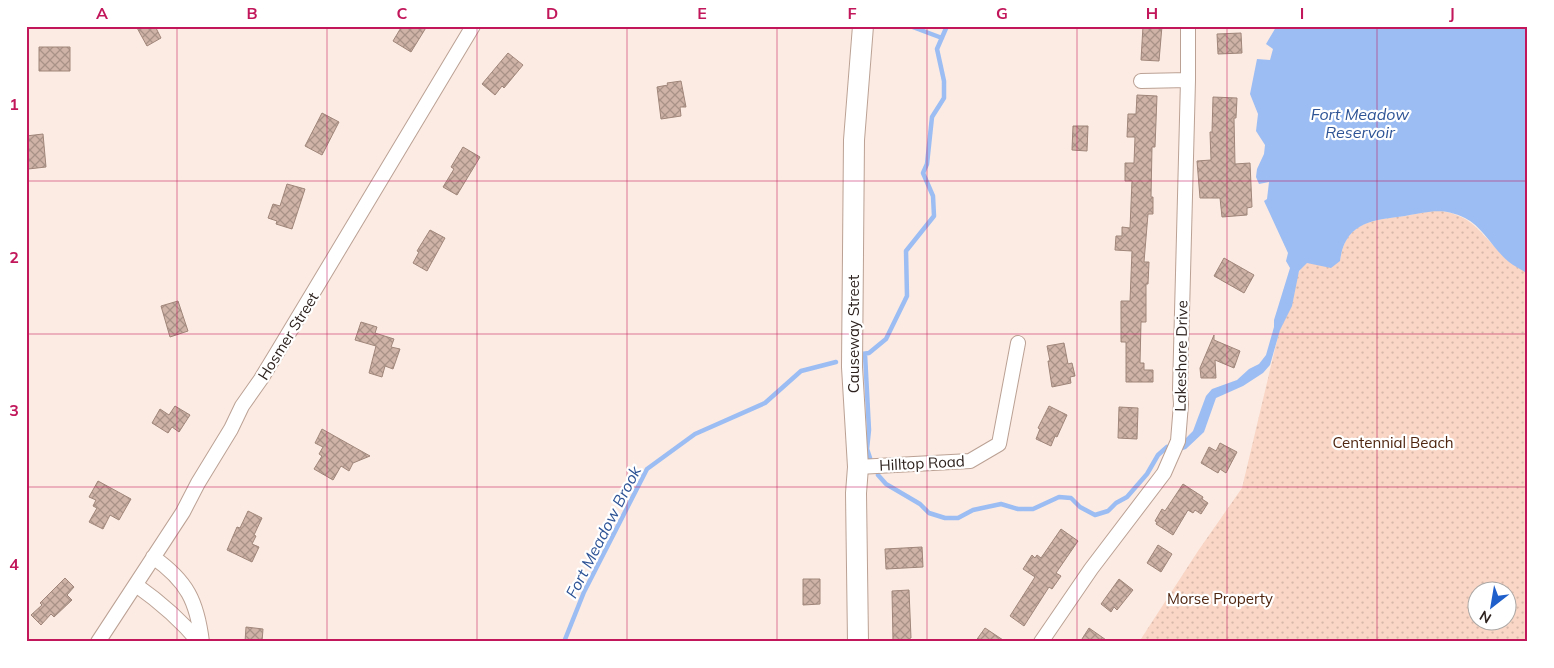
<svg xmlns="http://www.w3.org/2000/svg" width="1554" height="668" font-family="Mulish,sans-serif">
	<defs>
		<pattern id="park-dots" width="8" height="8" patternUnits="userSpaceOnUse" patternTransform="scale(1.25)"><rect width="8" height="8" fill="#f9d6c5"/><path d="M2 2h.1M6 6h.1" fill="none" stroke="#d6b7a9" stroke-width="1.8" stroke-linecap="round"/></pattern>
		<pattern id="building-cross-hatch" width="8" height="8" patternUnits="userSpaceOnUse" patternTransform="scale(1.25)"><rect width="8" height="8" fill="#cfb3a7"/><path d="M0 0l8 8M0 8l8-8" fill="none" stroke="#a89187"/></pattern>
	</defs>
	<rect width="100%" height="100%" fill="#fcebe3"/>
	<path fill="url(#park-dots)" fill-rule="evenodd" d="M 1436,210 C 1468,215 1473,224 1494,246 C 1504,257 1517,265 1528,274 L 1528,599 L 1509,596 L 1528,599 L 1528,642 L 1139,642 L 1198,551 L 1242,488 L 1289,290 L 1305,261 L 1340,261 C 1345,222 1372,220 1405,216 C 1415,214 1425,212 1436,210 ZM 1476,590 L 1506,590 L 1506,620 L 1476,620 Z"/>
	<path fill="#9bbdf4" d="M 1273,26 L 1528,26 L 1528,274 C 1522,270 1514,266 1509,262 C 1493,249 1483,227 1465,218 C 1442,207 1429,212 1405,216 C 1373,220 1345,222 1340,261 L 1331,268 L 1307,263 L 1299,271 L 1292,306 L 1280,330 L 1270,365 L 1263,373 L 1243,386 L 1216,398 L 1204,432 L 1186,449 L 1177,452 L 1182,442 L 1193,431 L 1206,396 L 1212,389 L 1237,380 L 1249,369 L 1259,364 L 1266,355 L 1274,327 L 1274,320 L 1290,268 L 1286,261 L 1288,253 L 1264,201 L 1267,199 L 1269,182 L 1259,184 L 1256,177 L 1257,169 L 1264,154 L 1265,145 L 1256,131 L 1258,114 L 1250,94 L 1257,59 L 1270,60 L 1273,49 L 1266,44 L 1276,27 Z"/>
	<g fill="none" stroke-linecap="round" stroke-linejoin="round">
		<path stroke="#9bbdf4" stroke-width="4.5" d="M 910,26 L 942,38
			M 862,354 L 869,353 L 886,339 L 907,296 L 906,251 L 934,216 L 933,196 L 923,173 L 927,164 L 932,117 L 944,98 L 944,81 L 937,49 L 947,26
			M 865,354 L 869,430 L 867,449 L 870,458
			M 878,475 L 886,484 L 920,504 L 929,513 L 945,518 L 958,518 L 973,510 L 1001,504 L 1018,509 L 1033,509 L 1059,497 L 1071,498 L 1080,507 L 1095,515 L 1108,511 L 1116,503 L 1127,497 L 1147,474 L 1158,455 L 1167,447
			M 564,642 L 584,592 L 647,469 L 695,434 L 765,403 L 801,371 L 836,362"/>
	</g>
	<path fill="url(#building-cross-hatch)" stroke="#a0867a" d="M 136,26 L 155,26 L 161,38 L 147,46 Z
		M 402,26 L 427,26 L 411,52 L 393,41 Z
		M 1143,26 L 1162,26 L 1159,61 L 1141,60 Z
		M 1241,33 L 1242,53 L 1218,54 L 1217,34 Z
		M 39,47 L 70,47 L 70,71 L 39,71 Z
		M 508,53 L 523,65 L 504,88 L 502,86 L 495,95 L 482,84 Z
		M 681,81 L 686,107 L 680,107 L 681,116 L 661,119 L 657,87 L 668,85 L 667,83 Z
		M 1137,95 L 1157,96 L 1155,147 L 1152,147 L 1151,197 L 1153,197 L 1153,214 L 1148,214 L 1144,262 L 1149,262 L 1148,284 L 1146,284 L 1146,322 L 1141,322 L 1140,363 L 1144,363 L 1144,370 L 1153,370 L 1153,382 L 1126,382 L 1126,342 L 1121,342 L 1121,301 L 1130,301 L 1132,251 L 1115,250 L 1116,236 L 1122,236 L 1122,227 L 1130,228 L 1132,181 L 1125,181 L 1125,163 L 1134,163 L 1135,137 L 1127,137 L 1128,114 L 1136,114 Z
		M 1213,97 L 1237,98 L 1236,118 L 1234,118 L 1235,164 L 1250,163 L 1252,207 L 1247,208 L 1247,215 L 1222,217 L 1220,198 L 1200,198 L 1197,161 L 1211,160 L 1210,132 L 1212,132 Z
		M 322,113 L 339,122 L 322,155 L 305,146 Z
		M 1073,126 L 1088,126 L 1087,151 L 1072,150 Z
		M 43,134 L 46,167 L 28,169 L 26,136 Z
		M 463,147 L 480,157 L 457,195 L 443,187 L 454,169 L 451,167 Z
		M 287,184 L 305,189 L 292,229 L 276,224 L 277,221 L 268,218 L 273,204 L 280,206 Z
		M 430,230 L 445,238 L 427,271 L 413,263 L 419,252 L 417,251 Z
		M 1224,258 L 1254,275 L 1244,293 L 1214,276 Z
		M 178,301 L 188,331 L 170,337 L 161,306 Z
		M 361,322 L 377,327 L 375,333 L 394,339 L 391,347 L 400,349 L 393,369 L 385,366 L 382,377 L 369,373 L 376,346 L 355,340 Z
		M 1214,335 L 1214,340 L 1240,351 L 1234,368 L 1215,360 L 1216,378 L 1201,378 L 1200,368 Z
		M 1064,343 L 1068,364 L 1072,363 L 1075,376 L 1070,377 L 1071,383 L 1052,387 L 1048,361 L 1050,361 L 1047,346 Z
		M 175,406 L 190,415 L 179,432 L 172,427 L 168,433 L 152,423 L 160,409 L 169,415 Z
		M 1049,406 L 1067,415 L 1057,437 L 1055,436 L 1051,446 L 1036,439 L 1040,429 L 1038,428 Z
		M 1119,407 L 1138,408 L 1137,439 L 1118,438 Z
		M 322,429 L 370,456 L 353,463 L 349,471 L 341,466 L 333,480 L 314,469 L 322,456 L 319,454 L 323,447 L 315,443 Z
		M 1220,443 L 1237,452 L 1226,473 L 1220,469 L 1218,473 L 1201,463 L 1209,447 L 1216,451 Z
		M 98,481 L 131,499 L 119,520 L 110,515 L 103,529 L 89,522 L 97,508 L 93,506 L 96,500 L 89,497 Z
		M 1183,484 L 1203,497 L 1202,499 L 1208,503 L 1201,514 L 1195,510 L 1193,513 L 1188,510 L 1173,535 L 1156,524 L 1157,522 L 1155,521 L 1162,509 L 1165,511 Z
		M 248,511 L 262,518 L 254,535 L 256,536 L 252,544 L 259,547 L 252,562 L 227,550 L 237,527 L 240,528 Z
		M 1061,529 L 1078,541 L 1056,573 L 1061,576 L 1052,589 L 1049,587 L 1024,626 L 1010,616 L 1035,577 L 1023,569 L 1032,555 L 1035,558 L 1037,555 L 1041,558 Z
		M 1158,545 L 1172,554 L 1161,572 L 1147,563 Z
		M 922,547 L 923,567 L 886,569 L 885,549 Z
		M 65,578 L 74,587 L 67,595 L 72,600 L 54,617 L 51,614 L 41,625 L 31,615 L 42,605 L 40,603 Z
		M 803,579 L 820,579 L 820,604 L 803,605 Z
		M 1119,579 L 1133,590 L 1117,610 L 1114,607 L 1111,612 L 1101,604 Z
		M 909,590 L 911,638 L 910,638 L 909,642 L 893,642 L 892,591 Z
		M 246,627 L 263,629 L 262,642 L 245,642 Z
		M 985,628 L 1006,642 L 975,642 Z
		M 1089,628 L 1109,642 L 1080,642 Z"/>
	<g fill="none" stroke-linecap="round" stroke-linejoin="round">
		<defs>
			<path id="street" d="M 1141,81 L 1188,80
				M 858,467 L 970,461 L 999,444 L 1018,343
				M 153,557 C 187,581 197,601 202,642
				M 136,585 C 160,602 180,619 199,642
				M 98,642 L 183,512 L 198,483 L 231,429 L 242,406 L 261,379 L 278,351 L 473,26
				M 1041,642 L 1091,569 L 1164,473 L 1178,441 L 1181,404 L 1180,390 L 1188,80 L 1188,26"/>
			<path id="secondary" d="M 858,642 L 856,493 L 858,467 L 852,367 L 854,140 L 863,26"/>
		</defs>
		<use href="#street" stroke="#bba194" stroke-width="16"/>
		<use href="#secondary" stroke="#bba194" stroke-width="22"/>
		<use href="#street" stroke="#fff" stroke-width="14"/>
		<use href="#secondary" stroke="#fff" stroke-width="20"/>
	</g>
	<path fill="none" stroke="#c2185b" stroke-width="1" stroke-opacity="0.55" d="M 177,26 L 177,642M 327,26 L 327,642M 477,26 L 477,642M 627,26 L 627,642M 777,26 L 777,642M 927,26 L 927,642M 1077,26 L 1077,642M 1227,26 L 1227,642M 1377,26 L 1377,642M 26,181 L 1528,181M 26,334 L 1528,334M 26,487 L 1528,487"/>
	<g text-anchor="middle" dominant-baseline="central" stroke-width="4.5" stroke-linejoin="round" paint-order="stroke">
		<g font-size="15" fill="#2d221e" stroke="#fff">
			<text transform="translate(853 334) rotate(-90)">Causeway Street</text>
			<text transform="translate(288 336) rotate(-58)">Hosmer Street</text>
			<text transform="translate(1181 356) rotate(-89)">Lakeshore Drive</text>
			<text transform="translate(922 463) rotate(-3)">Hilltop Road</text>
		</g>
		<g font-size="15" fill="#4f2610" stroke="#fff">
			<text x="1393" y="442">Centennial Beach</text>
			<text x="1220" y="598">Morse Property</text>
		</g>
		<g font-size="16" font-style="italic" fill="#2e5496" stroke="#fff">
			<text x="1360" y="114">Fort Meadow<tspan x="1360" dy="18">Reservoir</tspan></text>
			<text transform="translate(603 532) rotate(-63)">Fort Meadow Brook</text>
		</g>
	</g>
	<rect width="1554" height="668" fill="none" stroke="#ffffff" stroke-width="55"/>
	<g transform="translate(1492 606) rotate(211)"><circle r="24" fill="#ffffff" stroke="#aba7a5"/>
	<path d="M0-4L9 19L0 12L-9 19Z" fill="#1f5fcb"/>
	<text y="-8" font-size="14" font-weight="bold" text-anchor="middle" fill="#2d221e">N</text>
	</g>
	<rect x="28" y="28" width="1498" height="612" fill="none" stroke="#c2185b" stroke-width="2"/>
	<g font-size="16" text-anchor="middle" font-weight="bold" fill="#c2185b">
		<text x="102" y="19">A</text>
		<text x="252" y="19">B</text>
		<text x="402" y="19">C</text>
		<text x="552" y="19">D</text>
		<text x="702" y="19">E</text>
		<text x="852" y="19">F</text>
		<text x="1002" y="19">G</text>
		<text x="1152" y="19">H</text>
		<text x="1302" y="19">I</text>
		<text x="1452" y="19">J</text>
		<text x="14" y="110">1</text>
		<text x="14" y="263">2</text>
		<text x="14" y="416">3</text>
		<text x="14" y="570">4</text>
	</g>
</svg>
